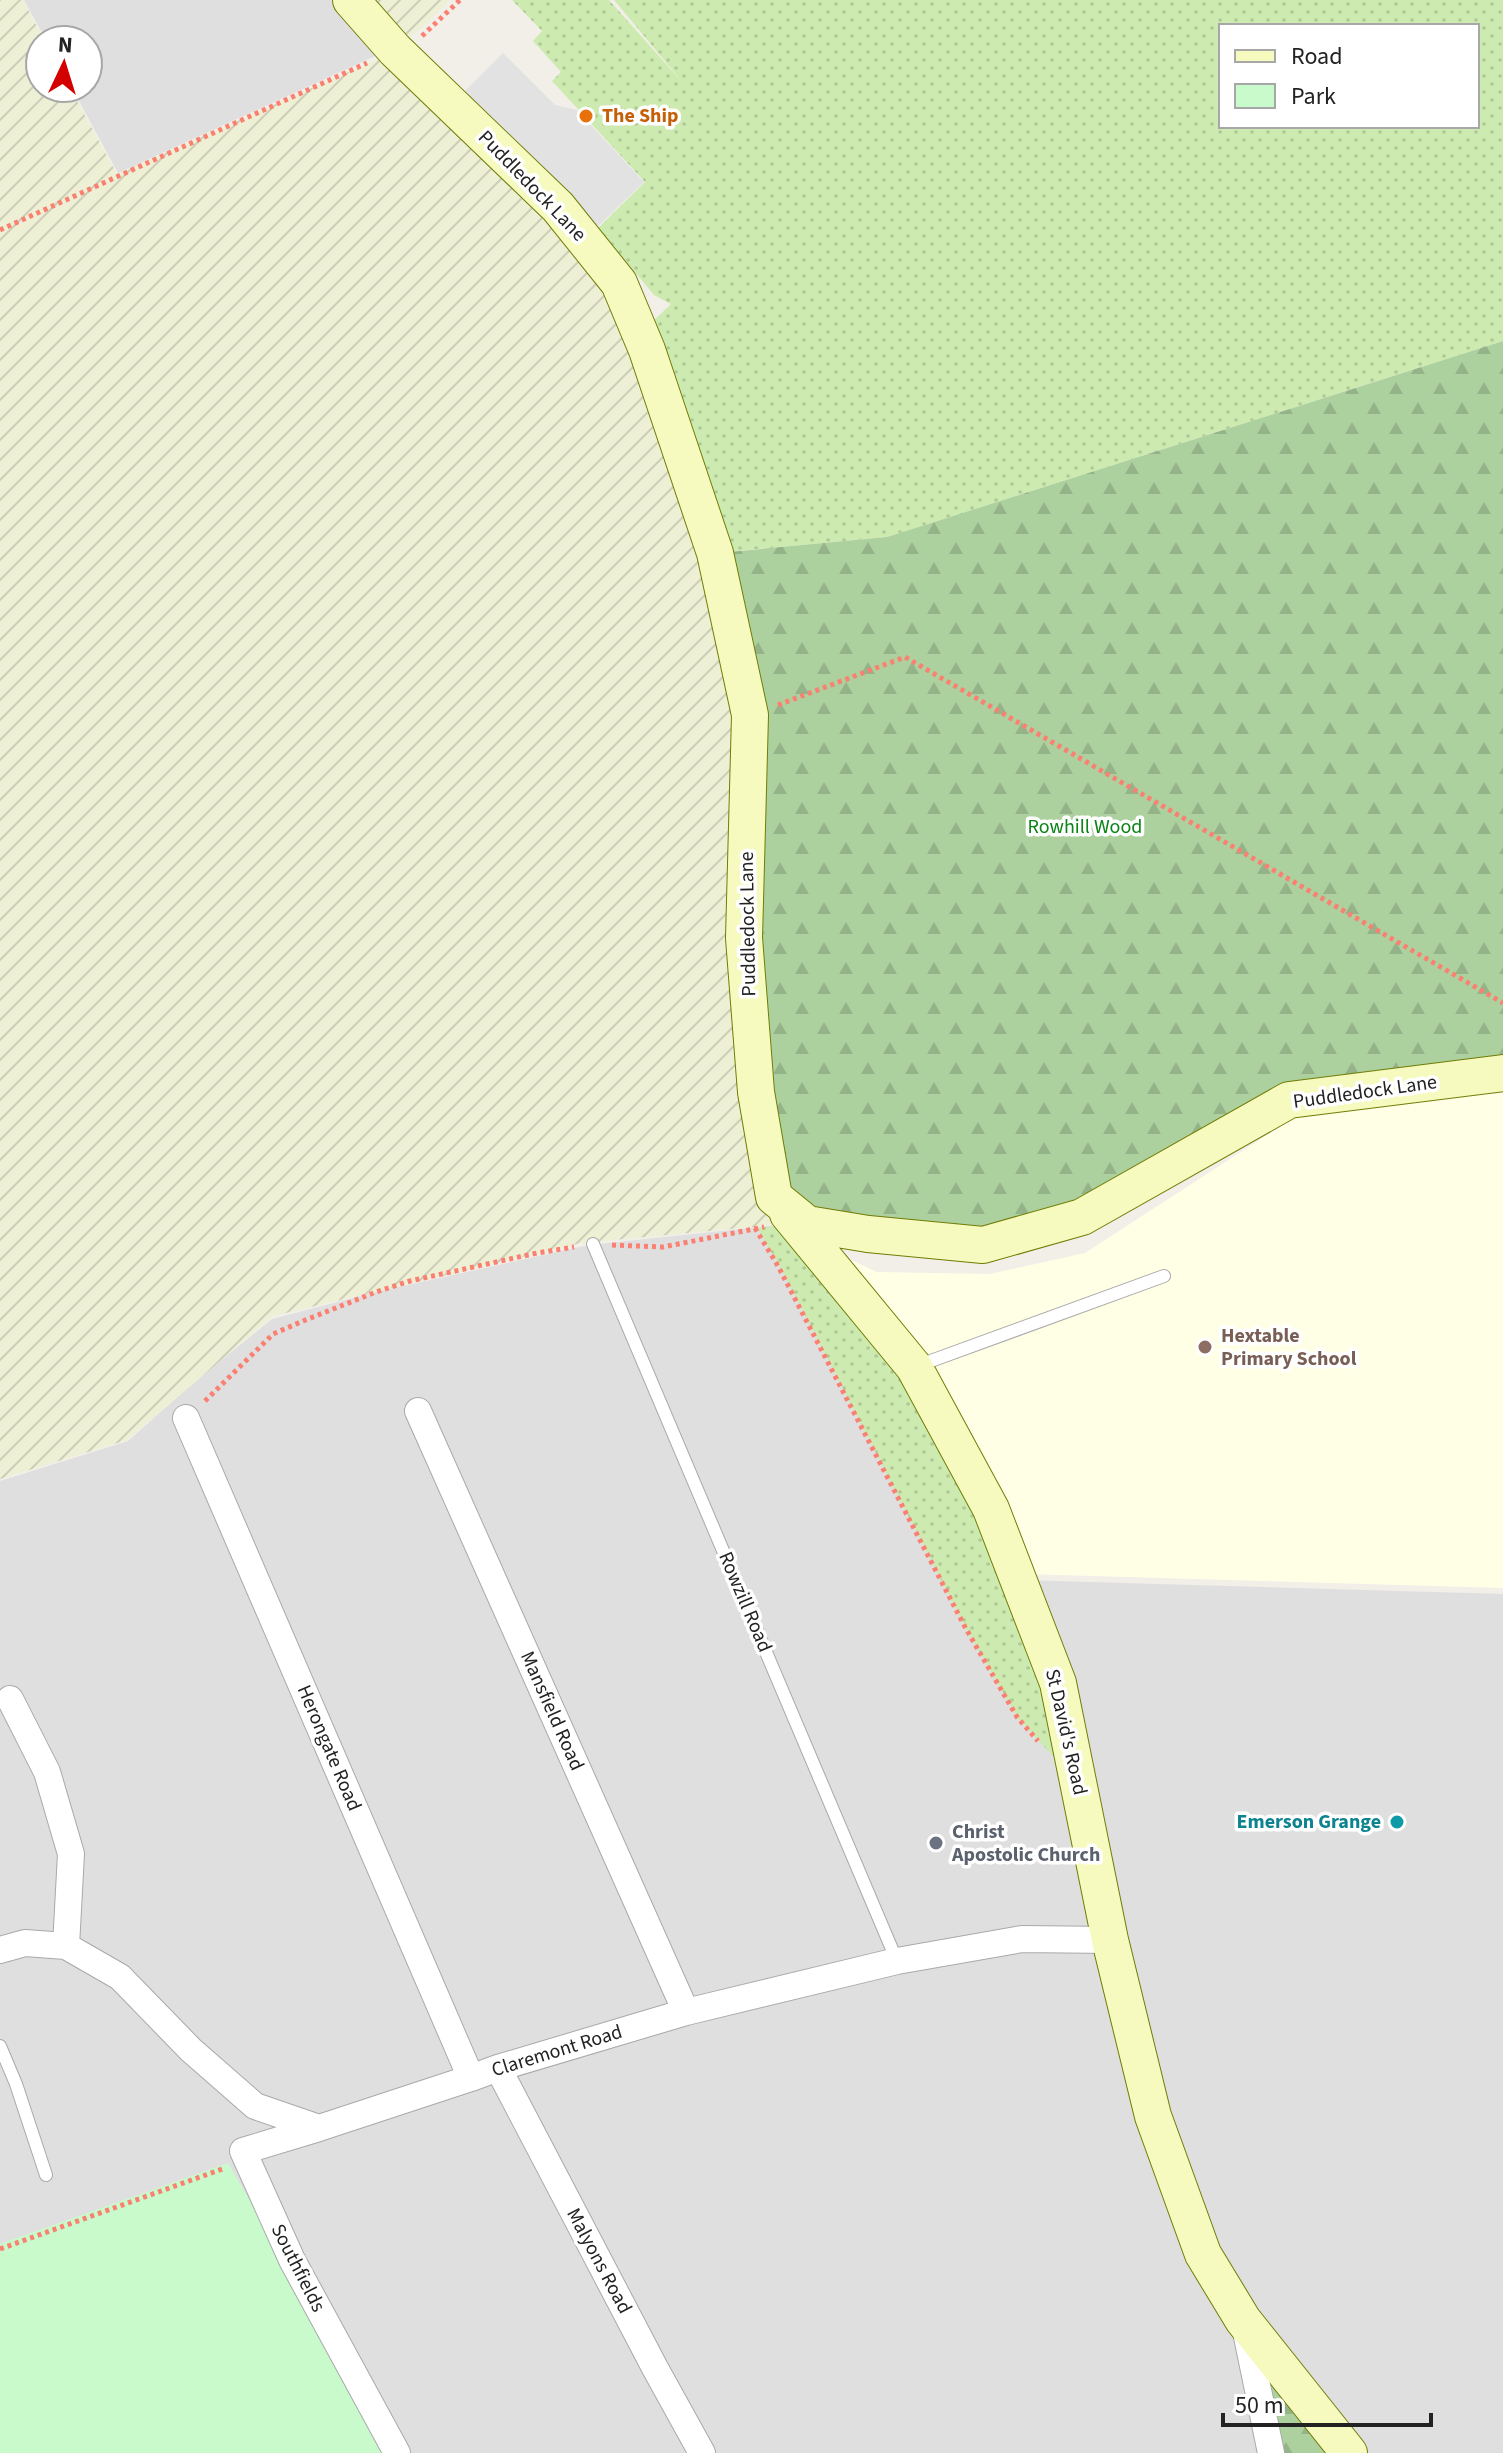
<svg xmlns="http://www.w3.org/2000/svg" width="1503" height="2453" font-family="'Source Sans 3',sans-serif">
	<defs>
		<pattern id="farmland-furrows" width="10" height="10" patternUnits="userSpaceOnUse" patternTransform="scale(2)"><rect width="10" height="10" fill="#eef0d5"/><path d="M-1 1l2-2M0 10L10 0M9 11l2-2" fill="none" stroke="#ccceb7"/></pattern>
		<pattern id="grass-dots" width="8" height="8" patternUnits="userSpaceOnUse" patternTransform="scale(2)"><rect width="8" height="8" fill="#cdebb0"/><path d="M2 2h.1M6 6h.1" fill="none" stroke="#b0c997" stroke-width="1.8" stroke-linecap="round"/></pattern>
		<pattern id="forest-firs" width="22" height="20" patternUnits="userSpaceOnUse" patternTransform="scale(2)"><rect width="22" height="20" fill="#add19e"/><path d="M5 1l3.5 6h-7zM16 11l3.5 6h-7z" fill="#95b388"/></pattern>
	</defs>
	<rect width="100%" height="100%" fill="#f2efe9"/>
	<path fill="#e0dfdf" d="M 24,0 L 336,0 L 384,52 L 118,173 L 72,88 L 88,88 L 88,40 L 46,40 Z
		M 796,1223 L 1019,1580 L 1503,1594 L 1503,2453 L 0,2453 L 0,1481 L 128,1441 L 192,1384 L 272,1319 L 376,1292 L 589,1245 Z"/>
	<path fill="#ffffe5" d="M 1503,1087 L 1503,1588 L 1024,1574 L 821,1246 L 877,1272 L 990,1274 L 1085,1253 L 1298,1115 Z"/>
	<path fill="url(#farmland-furrows)" d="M 0,0 L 23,0 L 44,40 L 40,40 L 40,88 L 70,88 L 117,174 L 387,55 L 550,215 L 609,287 L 717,553 L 795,1223 L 581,1243 L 273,1316 L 127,1440 L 0,1479 Z
		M 367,0 L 450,0 L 422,28 L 405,40 Z"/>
	<path fill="url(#grass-dots)" fill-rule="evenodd" d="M 512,0 L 609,0 L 684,84 L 614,0 L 1503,0 L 1503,341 L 887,537 L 715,553 L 647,327 L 671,304 L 654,295 L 598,228 L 645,182 L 552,81 L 561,72 L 533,41 L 542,31 ZM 1221,26 L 1477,26 L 1477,126 L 1221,126 Z
		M 796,1224 L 991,1509 L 1074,1766 L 1051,1754 L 1017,1717 L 965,1627 L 835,1373 L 779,1265 L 757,1228 Z"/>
	<path fill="url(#forest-firs)" d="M 1503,341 L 1503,1071 L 1288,1098 L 1079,1216 L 983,1242 L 867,1231 L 779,1196 L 758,1092 L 752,715 L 718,553 L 887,537 Z
		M 1246,2327 L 1347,2453 L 1273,2453 Z"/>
	<path fill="#c8facc" d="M 228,2163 L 396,2453 L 0,2453 L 0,2244 Z"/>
	<path fill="#e2e2e2" d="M 503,53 L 555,105 L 577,110 L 644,182 L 596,228 L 461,95 Z"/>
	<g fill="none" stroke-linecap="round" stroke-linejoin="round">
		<defs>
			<path id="lane" d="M 593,1244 L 897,1961
				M 917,1366 L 1164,1276
				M 0,2046 L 16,2084 L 46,2175"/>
			<path id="street" d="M 418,1411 L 686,2012
				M 186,1418 L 471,2078
				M 10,1699 L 47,1772 L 71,1854 L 66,1946
				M 0,1950 L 25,1943 L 66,1946 L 120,1977 L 191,2050 L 255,2106 L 319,2128 L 471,2078 L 498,2068 L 686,2012 L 897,1961 L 1022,1939 L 1110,1940
				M 498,2068 L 655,2368 L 702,2453
				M 319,2128 L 243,2151 L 292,2260 L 397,2453
				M 1245,2327 L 1271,2453"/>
			<path id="secondary" d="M 351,0 L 395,50 L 558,207 L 619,283 L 647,350 L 715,553 L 750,715 L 744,938 L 756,1092 L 774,1197 L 807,1224 L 868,1234 L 983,1245 L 1082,1217 L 1289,1100 L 1503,1073
				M 788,1214 L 914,1367 L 991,1509 L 1058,1683 L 1110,1940 L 1153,2116 L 1203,2254 L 1243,2320 L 1349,2453"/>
		</defs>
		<use href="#lane" stroke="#a9a9a9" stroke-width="14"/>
		<use href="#street" stroke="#a9a9a9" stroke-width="28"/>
		<use href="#secondary" stroke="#707d05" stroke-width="38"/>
		<path stroke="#fa8072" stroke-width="5" stroke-dasharray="4 4" stroke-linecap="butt" d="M 422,36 L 460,0
			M 0,230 L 367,63
			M 778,705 L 905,657 L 1503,1003
			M 755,1228 L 778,1266 L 965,1627 L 1017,1717 L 1038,1741
			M 612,1245 L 663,1247 L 764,1227
			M 205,1401 L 273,1334 L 303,1321 L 376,1292 L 410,1281 L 537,1253 L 574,1247
			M 0,2249 L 225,2168"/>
		<use href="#lane" stroke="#fff" stroke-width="12"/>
		<use href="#street" stroke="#fff" stroke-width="26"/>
		<use href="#secondary" stroke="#f7fabf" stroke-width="36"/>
	</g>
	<circle fill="#e8710a" stroke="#fff" stroke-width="3" cx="586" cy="116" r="8"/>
	<circle fill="#8d6e63" stroke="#fff" stroke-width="3" cx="1205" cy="1347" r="8"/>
	<circle fill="#0f9aa8" stroke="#fff" stroke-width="3" cx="1397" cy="1822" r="8"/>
	<circle fill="#6b7280" stroke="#fff" stroke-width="3" cx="936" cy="1843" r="8"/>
	<g text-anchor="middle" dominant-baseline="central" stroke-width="7" stroke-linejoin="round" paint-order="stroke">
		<g font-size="20" font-weight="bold" fill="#c56008" stroke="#fff" text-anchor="start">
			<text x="602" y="116">The Ship</text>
		</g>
		<g font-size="20" fill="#222" stroke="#fff">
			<text transform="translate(532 186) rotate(46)">Puddledock Lane</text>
			<text transform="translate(748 924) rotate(-91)">Puddledock Lane</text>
			<text transform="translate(1365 1092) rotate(-8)">Puddledock Lane</text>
			<text transform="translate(745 1602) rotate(67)">Rowzill Road</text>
			<text transform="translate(552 1711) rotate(66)">Mansfield Road</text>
			<text transform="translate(1066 1732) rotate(77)">St David's Road</text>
			<text transform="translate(329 1748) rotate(67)">Herongate Road</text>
			<text transform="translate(557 2051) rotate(-17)">Claremont Road</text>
			<text transform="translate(599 2261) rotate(62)">Malyons Road</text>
			<text transform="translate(298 2268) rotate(63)">Southfields</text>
		</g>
		<g font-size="20" fill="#0c8416" stroke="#fff">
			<text x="1085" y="827">Rowhill Wood</text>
		</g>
		<g font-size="20" font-weight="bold" fill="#785e54" stroke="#fff" text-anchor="start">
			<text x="1221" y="1336">Hextable<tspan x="1221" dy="23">Primary School</tspan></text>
		</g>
		<g font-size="20" font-weight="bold" fill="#0d838f" stroke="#fff" text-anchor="end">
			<text x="1381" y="1822">Emerson Grange</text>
		</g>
		<g font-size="20" font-weight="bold" fill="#5b616d" stroke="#fff" text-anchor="start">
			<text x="952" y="1832">Christ<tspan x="952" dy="23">Apostolic Church</tspan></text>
		</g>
	</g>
	<rect x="1219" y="24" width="260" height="104" fill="#ffffff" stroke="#a7a7a7" stroke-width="2"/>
	<rect x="1235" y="50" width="40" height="12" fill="#f7fabf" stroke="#a7a7a7" stroke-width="2"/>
	<text x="1291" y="64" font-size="24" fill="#222222">Road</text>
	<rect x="1235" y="84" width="40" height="24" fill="#c8facc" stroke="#a7a7a7" stroke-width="2"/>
	<text x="1291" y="104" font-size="24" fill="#222222">Park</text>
	<g transform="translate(64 64) rotate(4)"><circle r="38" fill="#ffffff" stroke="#a7a7a7" stroke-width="2"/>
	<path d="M0-6L14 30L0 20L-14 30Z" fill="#d40000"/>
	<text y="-12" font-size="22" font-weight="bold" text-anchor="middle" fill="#222222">N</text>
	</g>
	<path d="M1223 2413v12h208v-12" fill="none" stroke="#222222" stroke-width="4"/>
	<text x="1235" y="2413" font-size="24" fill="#222222" stroke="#ffffff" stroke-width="6" paint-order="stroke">50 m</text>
</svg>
